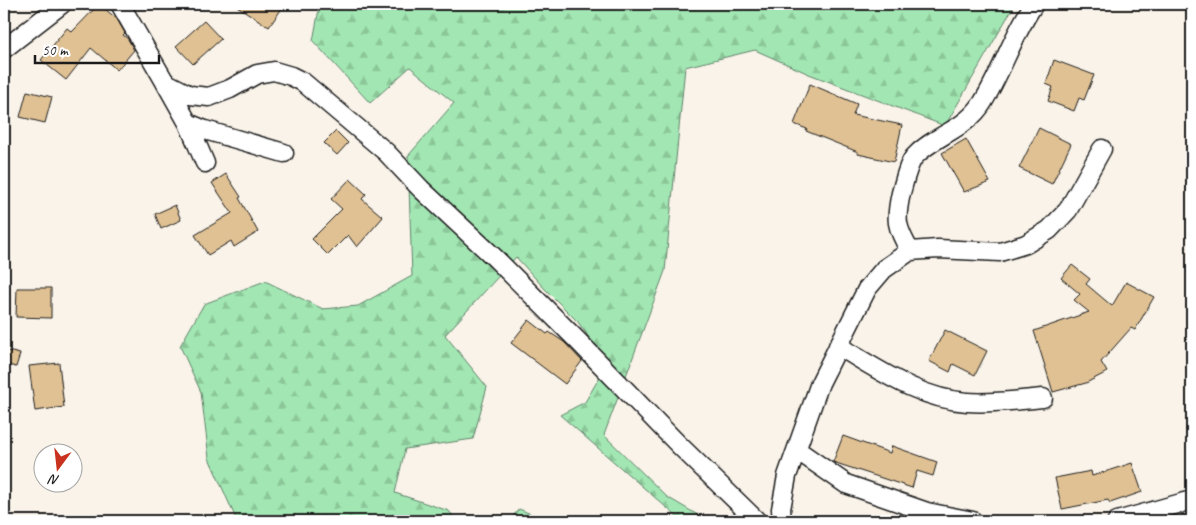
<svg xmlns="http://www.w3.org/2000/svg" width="1196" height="525" font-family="Caveat,sans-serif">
	<defs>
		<pattern id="forest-firs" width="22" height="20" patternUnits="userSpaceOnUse" patternTransform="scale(1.25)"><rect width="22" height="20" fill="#a2e7b3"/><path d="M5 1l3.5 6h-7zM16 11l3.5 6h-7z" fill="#8bc699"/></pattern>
	</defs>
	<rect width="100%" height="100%" fill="#f9f3e9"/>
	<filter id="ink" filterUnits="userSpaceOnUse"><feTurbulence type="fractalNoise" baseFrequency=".02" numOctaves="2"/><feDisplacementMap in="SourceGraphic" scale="10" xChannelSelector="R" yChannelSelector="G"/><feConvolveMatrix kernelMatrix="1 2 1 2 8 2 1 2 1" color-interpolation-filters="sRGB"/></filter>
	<g filter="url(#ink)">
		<path fill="url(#forest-firs)" stroke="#5f8268" d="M 320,4 L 1015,4 L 945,126 L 809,74 L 755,50 L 685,67 L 665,271 L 604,435 L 667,497 L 708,521 L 682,521 L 560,415 L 585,402 L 598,380 L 604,359 L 578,322 L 545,289 L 516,257 L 445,335 L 487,387 L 473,439 L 405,449 L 395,493 L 449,511 L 457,521 L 237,521 L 209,458 L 201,392 L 180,346 L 204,304 L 265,281 L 323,309 L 358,306 L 412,276 L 408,156 L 454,103 L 410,67 L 370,103 L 313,41 Z
			M 519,509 L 548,521 L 509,521 Z"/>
		<path fill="#e0c193" stroke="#1c1c1c" d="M 99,4 L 117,19 L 125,33 L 123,35 L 128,39 L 134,50 L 117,70 L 91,48 L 66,80 L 41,60 L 67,28 L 72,32 Z
			M 234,4 L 285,4 L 269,27 Z
			M 204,21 L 221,39 L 193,64 L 176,46 Z
			M 1054,60 L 1094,75 L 1084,100 L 1079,98 L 1074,111 L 1048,101 L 1053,87 L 1046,84 Z
			M 810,84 L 857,104 L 853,115 L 902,125 L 894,162 L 858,154 L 858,152 L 806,131 L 807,129 L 794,124 Z
			M 27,91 L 52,97 L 45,123 L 20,117 Z
			M 1039,128 L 1071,144 L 1052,184 L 1019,168 Z
			M 336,131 L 348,143 L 337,155 L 324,143 Z
			M 966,139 L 990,182 L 964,192 L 942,153 Z
			M 226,174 L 241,197 L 239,198 L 258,232 L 234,247 L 231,241 L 208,255 L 195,235 L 232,213 L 212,183 Z
			M 350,179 L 366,194 L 362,199 L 383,217 L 357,247 L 348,235 L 328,255 L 312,239 L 342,209 L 331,199 Z
			M 175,205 L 181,220 L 161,229 L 155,214 Z
			M 1072,265 L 1090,279 L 1086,284 L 1112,306 L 1126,282 L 1154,297 L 1135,330 L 1131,328 L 1101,362 L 1107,372 L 1086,383 L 1053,392 L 1034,331 L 1089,312 L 1074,300 L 1080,294 L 1061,278 Z
			M 17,288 L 51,288 L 51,318 L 16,317 Z
			M 529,320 L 547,334 L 549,332 L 564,342 L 582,361 L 565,384 L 511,343 Z
			M 945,330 L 987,351 L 975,375 L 953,364 L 950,372 L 929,361 Z
			M 4,350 L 20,354 L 16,367 L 4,364 Z
			M 59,363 L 64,407 L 35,411 L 29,366 Z
			M 843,436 L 890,453 L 892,446 L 937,462 L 933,476 L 917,471 L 912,488 L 833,462 Z
			M 1132,463 L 1142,492 L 1110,503 L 1108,500 L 1062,509 L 1055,478 L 1091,471 L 1092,476 Z"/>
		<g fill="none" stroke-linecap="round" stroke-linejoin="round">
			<defs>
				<path id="street" d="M 120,4 L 165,82 L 190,95 L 209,97 L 230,89 L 257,74 L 274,71 L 291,76 L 303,82 L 386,152 L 421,189 L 495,258 L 578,341 L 678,444 L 757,521
					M 4,49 L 62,4
					M 165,82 L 188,123 L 205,130 L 284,153
					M 188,123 L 205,163
					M 910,251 C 896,227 895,220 901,193 C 904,183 907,166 914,157 C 934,135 966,130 983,102 C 1002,71 1013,35 1034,4
					M 838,346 C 878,369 919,399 967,402 C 992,404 1018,400 1043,398
					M 797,450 L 846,484 L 927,512 L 973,521
					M 782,521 L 781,509 L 787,476 L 820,383 L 867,289 L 884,269 L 910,251 L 938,249 L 1000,252 L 1026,244 L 1049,230 L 1068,210 L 1102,149
					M 1117,521 L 1192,500"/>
			</defs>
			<use href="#street" stroke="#1c1c1c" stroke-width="21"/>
			<use href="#street" stroke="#fff" stroke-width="18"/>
		</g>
	</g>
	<rect width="1196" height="525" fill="none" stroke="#fff" stroke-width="20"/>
	<rect x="10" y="10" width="1176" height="505" fill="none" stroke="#1c1c1c" stroke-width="2" filter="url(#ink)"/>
	<g transform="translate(58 468) rotate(195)"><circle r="24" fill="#ffffff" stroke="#a4a4a4"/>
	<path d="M0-4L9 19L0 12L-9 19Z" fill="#c8321e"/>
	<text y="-8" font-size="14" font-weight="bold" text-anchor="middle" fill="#1c1c1c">N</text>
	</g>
	<path d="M35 55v8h124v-8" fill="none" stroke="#1c1c1c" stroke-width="2.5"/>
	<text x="42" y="55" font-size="15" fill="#1c1c1c" stroke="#ffffff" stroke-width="4" paint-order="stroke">50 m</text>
</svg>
